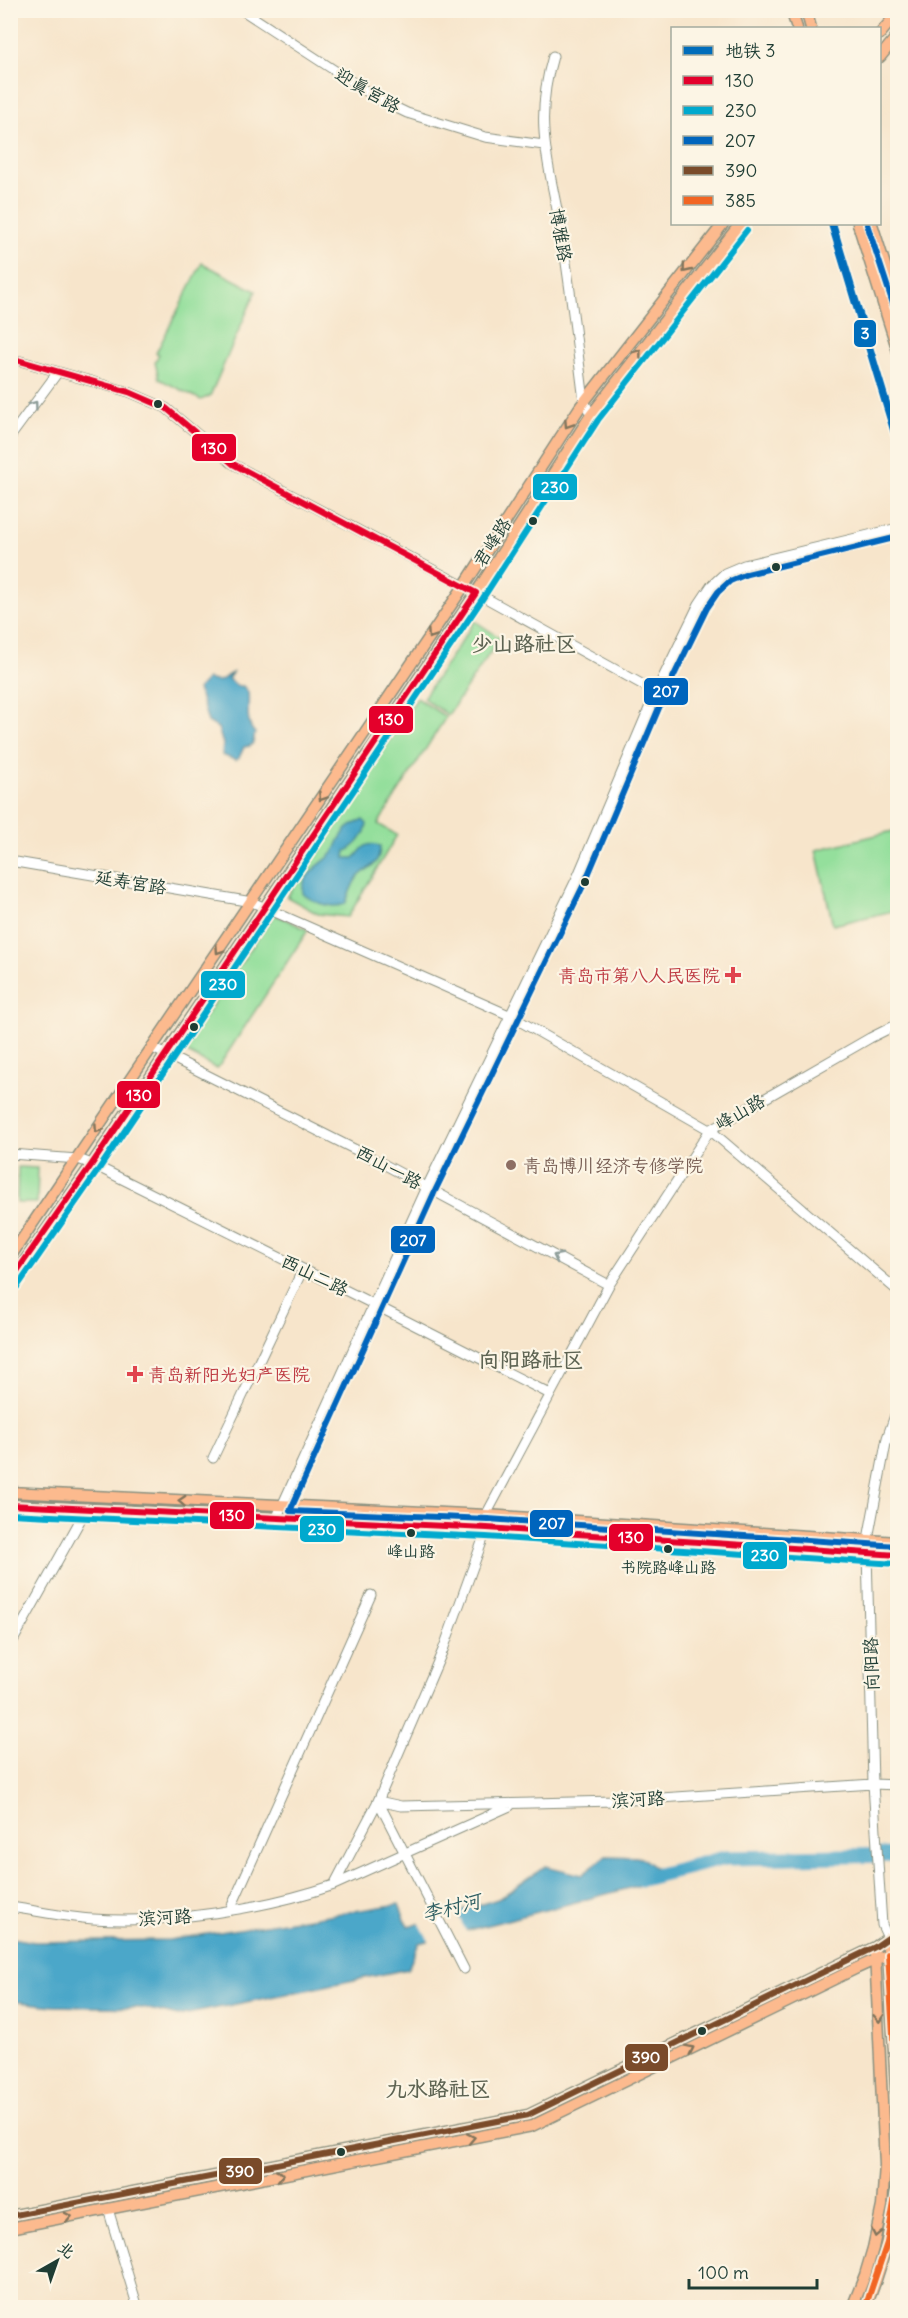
<svg xmlns="http://www.w3.org/2000/svg" width="908" height="2318" font-family="Delius,'LXGW WenKai TC',sans-serif">
	<rect width="100%" height="100%" fill="#fcf5e5"/>
	<filter id="ink" filterUnits="userSpaceOnUse"><feTurbulence type="fractalNoise" baseFrequency=".0167" numOctaves="2"/><feDisplacementMap in="SourceGraphic" scale="12" xChannelSelector="R" yChannelSelector="G"/><feConvolveMatrix kernelMatrix="1 2 1 2 8 2 1 2 1" color-interpolation-filters="sRGB"/></filter>
	<filter id="wash" filterUnits="userSpaceOnUse"><feTurbulence type="fractalNoise" baseFrequency=".008" numOctaves="4" result="noise"/><feDisplacementMap in="SourceGraphic" scale="24" xChannelSelector="R" yChannelSelector="G"/><feGaussianBlur stdDeviation="1.35" result="paint"/><feColorMatrix in="noise" values="0 0 0 0 0 0 0 0 0 0 0 0 0 0 0 0 0 1.4 0 .05"/><feComposite in="paint" operator="in"/></filter>
	<g filter="url(#wash)">
		<rect width="100%" height="100%" fill="#f7e5cb"/>
		<path fill="#94df9c" stroke="#5a8e68" stroke-width="1.5" d="M 202,263 L 256,291 L 210,396 L 201,400 L 159,379 L 155,362 L 159,354 L 156,353 Z
			M 475,621 L 500,638 L 448,715 L 423,698 Z
			M 417,698 L 446,717 L 378,824 L 397,835 L 348,917 L 318,914 L 287,897 Z
			M 897,830 L 897,910 L 833,925 L 816,850 Z
			M 274,914 L 308,930 L 217,1069 L 182,1050 Z
			M 18,1167 L 38,1168 L 37,1203 L 17,1203 Z"/>
		<path fill="#4ba7c9" stroke="#35727e" stroke-width="1.5" d="M 232,673 L 228,679 L 238,686 L 243,686 L 248,692 C 250,705 244,722 255,733 L 253,743 L 250,746 L 244,747 L 239,758 L 235,760 L 222,755 L 223,744 L 218,728 L 208,722 L 198,689 L 207,679 C 225,684 219,679 232,673 Z
			M 363,820 L 367,824 C 366,835 356,847 346,851 L 345,858 L 354,858 C 364,849 363,841 380,846 C 380,865 370,866 358,877 C 352,883 349,896 345,904 C 330,909 315,903 303,894 C 300,874 320,866 332,854 C 337,849 337,843 341,837 C 345,829 355,823 363,820 Z
			M 606,1856 L 641,1857 L 668,1878 L 419,1943 L 408,1969 L 178,2016 L 145,2008 L 54,2006 L 11,2001 L 11,1938 L 35,1942 L 169,1940 L 399,1904 L 408,1927 L 498,1899 L 546,1866 L 582,1875 Z"/>
		<path fill="#f7e5cb" d="M 455,1909 L 467,1933 L 430,1943 L 418,1920 Z"/>
		<g fill="none" stroke-linecap="round" stroke-linejoin="round">
			<path stroke="#4ba7c9" stroke-width="15" d="M 642,1879 L 725,1858 L 898,1855"/>
		</g>
	</g>
	<g filter="url(#ink)">
		<g fill="none" stroke-linecap="round" stroke-linejoin="round">
			<defs>
				<path id="minor" d="M 242,10 L 380,100 L 407,113 L 485,137 L 544,145
					M 553,56 C 532,127 551,168 562,237 C 571,291 577,346 584,401 L 591,415
					M 10,358 L 129,392 L 166,408 L 233,464 L 464,586 L 656,692
					M 10,437 L 58,372
					M 10,861 L 252,902 L 509,1015 L 710,1130 L 898,1291
					M 153,1048 L 374,1159 L 609,1285
					M 10,1154 L 78,1159 L 92,1164 L 373,1304 L 550,1394
					M 213,1458 L 303,1269
					M 276,1519 L 427,1187 L 577,878 L 656,692 L 699,604 L 711,586 L 725,573 L 744,565 L 898,528
					M 868,1539 L 887,1438 L 898,1407
					M 867,1552 L 873,1784 L 882,1925 L 888,1938
					M 10,1646 L 87,1508
					M 378,1801 L 401,1806 L 615,1801 L 873,1784 L 898,1785
					M 378,1801 L 464,1969
					M 334,1885 L 510,1806
					M 10,1907 C 38,1911 65,1917 93,1919 C 167,1924 264,1909 334,1885 L 378,1801 L 443,1650 L 487,1528 L 486,1515 L 609,1285 L 710,1130 L 870,1038 L 898,1024
					M 230,1910 L 371,1595
					M 108,2209 L 138,2308"/>
				<path id="major" d="M 791,10 L 797,28
					M 806,10 L 811,28
					M 880,34 L 898,12
					M 880,57 L 898,35
					M 858,224 L 898,351
					M 872,224 L 898,306
					M 10,1257 L 464,586 L 580,407 L 723,224
					M 10,1282 L 92,1164 L 476,593 L 591,415 L 740,224
					M 10,1492 L 486,1515 L 898,1542
					M 10,1505 L 487,1528 L 898,1555
					M 888,1949 L 898,2122
					M 10,2216 L 528,2115 L 875,1947 L 888,1938 L 898,1937
					M 10,2228 L 532,2126 L 857,1968 L 888,1954 L 898,1953
					M 852,2308 L 865,2275 L 873,2248 L 882,2206 L 885,2165 L 875,1953
					M 865,2308 C 884,2265 893,2221 898,2175"/>
			</defs>
			<use href="#minor" stroke="#8b9180" stroke-width="11"/>
			<use href="#major" stroke="#8b9180" stroke-width="13"/>
			<use href="#minor" stroke="#fff" stroke-width="9"/>
			<use href="#major" stroke="#fcba8e" stroke-width="10"/>
			<defs>
				<path id="bus-1" d="M 10,358 L 129,392 L 166,408 L 233,464 L 476,593 L 92,1164 L 10,1281
					M 10,1505 L 487,1528 L 898,1555"/>
				<path id="bus-2" d="M 17,1287 L 99,1169 L 483,598 L 598,420 L 747,230
					M 10,1514 L 486,1537 L 897,1564"/>
				<path id="bus-3" d="M 867,224 L 898,319
					M 898,537 L 747,574 L 730,581 L 718,592 L 707,608 L 664,696 L 585,882 L 435,1191 L 290,1511 L 488,1519 L 898,1546"/>
				<path id="bus-4" d="M 10,2216 L 528,2115 L 875,1947 L 888,1938 L 898,1937"/>
				<path id="bus-5" d="M 898,1953 L 888,1954 L 898,2114
					M 865,2308 L 887,2243 L 898,2179"/>
			</defs>
			<use href="#bus-1" stroke="#fcf5e5" stroke-width="10"/>
			<use href="#bus-2" stroke="#fcf5e5" stroke-width="10"/>
			<use href="#bus-3" stroke="#fcf5e5" stroke-width="10"/>
			<use href="#bus-4" stroke="#fcf5e5" stroke-width="10"/>
			<use href="#bus-5" stroke="#fcf5e5" stroke-width="10"/>
			<use href="#bus-1" stroke="#e4002b" stroke-width="6"/>
			<use href="#bus-2" stroke="#00a9ce" stroke-width="6"/>
			<use href="#bus-3" stroke="#0065bd" stroke-width="6"/>
			<use href="#bus-4" stroke="#7a4b2a" stroke-width="6"/>
			<use href="#bus-5" stroke="#f26522" stroke-width="6"/>
			<defs>
				<path id="metro-1" d="M 832,224 L 898,443"/>
			</defs>
			<use href="#metro-1" stroke="#fcf5e5" stroke-width="12"/>
			<use href="#metro-1" stroke="#006dbb" stroke-width="8"/>
		</g>
		<defs><path id="oneway-chevron" d="M-2-3.5L2.5 0L-2 3.5" fill="none" stroke-width="1.6" stroke-linecap="round" stroke-linejoin="round" transform="scale(1.5)"/></defs>
		<g stroke="#82755c">
			<use href="#oneway-chevron" transform="translate(686 269) rotate(129)"/>
			<use href="#oneway-chevron" transform="translate(638 353) rotate(-53)"/>
			<use href="#oneway-chevron" transform="translate(568 424) rotate(123)"/>
			<use href="#oneway-chevron" transform="translate(431 635) rotate(124)"/>
			<use href="#oneway-chevron" transform="translate(322 797) rotate(124)"/>
			<use href="#oneway-chevron" transform="translate(219 950) rotate(124)"/>
			<use href="#oneway-chevron" transform="translate(98 1129) rotate(124)"/>
			<use href="#oneway-chevron" transform="translate(182 1501) rotate(-177)"/>
			<use href="#oneway-chevron" transform="translate(879 2018) rotate(87)"/>
			<use href="#oneway-chevron" transform="translate(690 2049) rotate(-26)"/>
			<use href="#oneway-chevron" transform="translate(471 2138) rotate(-11)"/>
			<use href="#oneway-chevron" transform="translate(280 2175) rotate(-11)"/>
			<use href="#oneway-chevron" transform="translate(68 2217) rotate(-11)"/>
			<use href="#oneway-chevron" transform="translate(876 2233) rotate(102)"/>
		</g>
		<g stroke="#8f9e9a">
			<use href="#oneway-chevron" transform="translate(34 405) rotate(-54)"/>
			<use href="#oneway-chevron" transform="translate(557 1257) rotate(-152)"/>
		</g>
	</g>
	<g fill="#1f3d34" stroke="#fcf5e5" stroke-width="2">
		<circle cx="158" cy="404" r="5"/>
		<circle cx="533" cy="521" r="5"/>
		<circle cx="776" cy="567" r="5"/>
		<circle cx="585" cy="882" r="5"/>
		<circle cx="194" cy="1027" r="5"/>
		<circle cx="411" cy="1533" r="5"/>
		<circle cx="668" cy="1549" r="5"/>
		<circle cx="702" cy="2031" r="5"/>
		<circle cx="341" cy="2152" r="5"/>
	</g>
	<g fill="#e0444e" stroke="#fcf5e5" stroke-width="2">
		<path d="M730 966h6v6h6v6h-6v6h-6v-6h-6v-6h6z"/>
		<path d="M132 1365h6v6h6v6h-6v6h-6v-6h-6v-6h6z"/>
	</g>
	<circle fill="#8d6e63" stroke="#fcf5e5" stroke-width="2" cx="511" cy="1165" r="6"/>
	<g text-anchor="middle" dominant-baseline="central" stroke-width="4.5" stroke-linejoin="round" paint-order="stroke">
		<g font-size="16" fill="#1f3d34" stroke="#fcf5e5">
			<text x="411" y="1551">峰山路</text>
			<text x="668" y="1567">书院路峰山路</text>
		</g>
		<g font-size="18" fill="#1f3d34" stroke="#fcf5e5">
			<text transform="translate(368 90) rotate(30)">迎真宫路</text>
			<text transform="translate(561 235) rotate(80)">博雅路</text>
			<text transform="translate(492 542) rotate(-57)">君峰路</text>
			<text transform="translate(131 882) rotate(9)">延寿宫路</text>
			<text transform="translate(740 1112) rotate(-30)">峰山路</text>
			<text transform="translate(389 1167) rotate(28)">西山一路</text>
			<text transform="translate(315 1275) rotate(26)">西山二路</text>
			<text transform="translate(871 1664) rotate(-92)">向阳路</text>
			<text transform="translate(638 1799) rotate(-3)">滨河路</text>
			<text transform="translate(165 1917) rotate(-3)">滨河路</text>
		</g>
		<g font-size="18" fill="#be3a42" stroke="#fcf5e5" text-anchor="end">
			<text x="720" y="975">青岛市第八人民医院</text>
			<text x="148" y="1374" text-anchor="start">青岛新阳光妇产医院</text>
		</g>
		<g font-size="18" fill="#785e54" stroke="#fcf5e5" text-anchor="start">
			<text x="523" y="1165">青岛博川经济专修学院</text>
		</g>
		<g font-size="20" font-style="italic" fill="#2c5d61" stroke="#fcf5e5">
			<text transform="translate(451 1907) rotate(-14)">李村河</text>
		</g>
		<g font-size="21" font-weight="bold" fill="#5e6453" stroke="#fcf5e5">
			<text x="524" y="643">少山路社区</text>
			<text x="531" y="1359">向阳路社区</text>
			<text x="438" y="2088">九水路社区</text>
		</g>
	</g>
	<g stroke="#fcf5e5" stroke-width="2">
		<rect x="853" y="319" width="24" height="29" rx="6" fill="#006dbb"/>
		<rect x="191" y="433" width="46" height="29" rx="6" fill="#e4002b"/>
		<rect x="532" y="473" width="46" height="28" rx="6" fill="#00a9ce"/>
		<rect x="643" y="677" width="46" height="29" rx="6" fill="#0065bd"/>
		<rect x="368" y="705" width="46" height="29" rx="6" fill="#e4002b"/>
		<rect x="200" y="970" width="46" height="29" rx="6" fill="#00a9ce"/>
		<rect x="116" y="1080" width="45" height="29" rx="6" fill="#e4002b"/>
		<rect x="390" y="1225" width="46" height="29" rx="6" fill="#0065bd"/>
		<rect x="209" y="1501" width="46" height="29" rx="6" fill="#e4002b"/>
		<rect x="529" y="1509" width="45" height="29" rx="6" fill="#0065bd"/>
		<rect x="299" y="1515" width="46" height="28" rx="6" fill="#00a9ce"/>
		<rect x="608" y="1523" width="46" height="29" rx="6" fill="#e4002b"/>
		<rect x="742" y="1541" width="46" height="29" rx="6" fill="#00a9ce"/>
		<rect x="624" y="2043" width="45" height="29" rx="6" fill="#7a4b2a"/>
		<rect x="218" y="2157" width="45" height="28" rx="6" fill="#7a4b2a"/>
	</g>
	<g font-size="16" text-anchor="middle" font-weight="bold" fill="#fff">
		<text x="865" y="339">3</text>
		<text x="214" y="454">130</text>
		<text x="555" y="493">230</text>
		<text x="666" y="697">207</text>
		<text x="391" y="725">130</text>
		<text x="223" y="990">230</text>
		<text x="139" y="1101">130</text>
		<text x="413" y="1246">207</text>
		<text x="232" y="1521">130</text>
		<text x="552" y="1529">207</text>
		<text x="322" y="1535">230</text>
		<text x="631" y="1543">130</text>
		<text x="765" y="1561">230</text>
		<text x="646" y="2063">390</text>
		<text x="240" y="2177">390</text>
	</g>
	<rect width="908" height="2318" fill="none" stroke="#fcf5e5" stroke-width="36"/>
	<rect x="671" y="27" width="210" height="198" fill="#fcf5e5" stroke="#a4ab9e" stroke-width="1.5"/>
	<rect x="683" y="46" width="30" height="9" fill="#006dbb" stroke="#a4ab9e" stroke-width="1.5"/>
	<text x="725" y="57" font-size="18" fill="#1f3d34">地铁 3</text>
	<rect x="683" y="76" width="30" height="9" fill="#e4002b" stroke="#a4ab9e" stroke-width="1.5"/>
	<text x="725" y="87" font-size="18" fill="#1f3d34">130</text>
	<rect x="683" y="106" width="30" height="9" fill="#00a9ce" stroke="#a4ab9e" stroke-width="1.5"/>
	<text x="725" y="117" font-size="18" fill="#1f3d34">230</text>
	<rect x="683" y="136" width="30" height="9" fill="#0065bd" stroke="#a4ab9e" stroke-width="1.5"/>
	<text x="725" y="147" font-size="18" fill="#1f3d34">207</text>
	<rect x="683" y="166" width="30" height="9" fill="#7a4b2a" stroke="#a4ab9e" stroke-width="1.5"/>
	<text x="725" y="177" font-size="18" fill="#1f3d34">390</text>
	<rect x="683" y="196" width="30" height="9" fill="#f26522" stroke="#a4ab9e" stroke-width="1.5"/>
	<text x="725" y="207" font-size="18" fill="#1f3d34">385</text>
	<g transform="translate(57 2261) rotate(40)" stroke="#fcf5e5" stroke-width="4.5" paint-order="stroke">
	<path d="M0-4.5L10 22L0 15L-10 22Z" fill="#1f3d34"/>
	<text y="-9" font-size="16" font-weight="bold" text-anchor="middle" fill="#1f3d34">北</text>
	</g>
	<path d="M689 2279v9h128v-9" fill="none" stroke="#1f3d34" stroke-width="3"/>
	<text x="698" y="2279" font-size="18" fill="#1f3d34" stroke="#fcf5e5" stroke-width="4.5" paint-order="stroke">100 m</text>
</svg>
